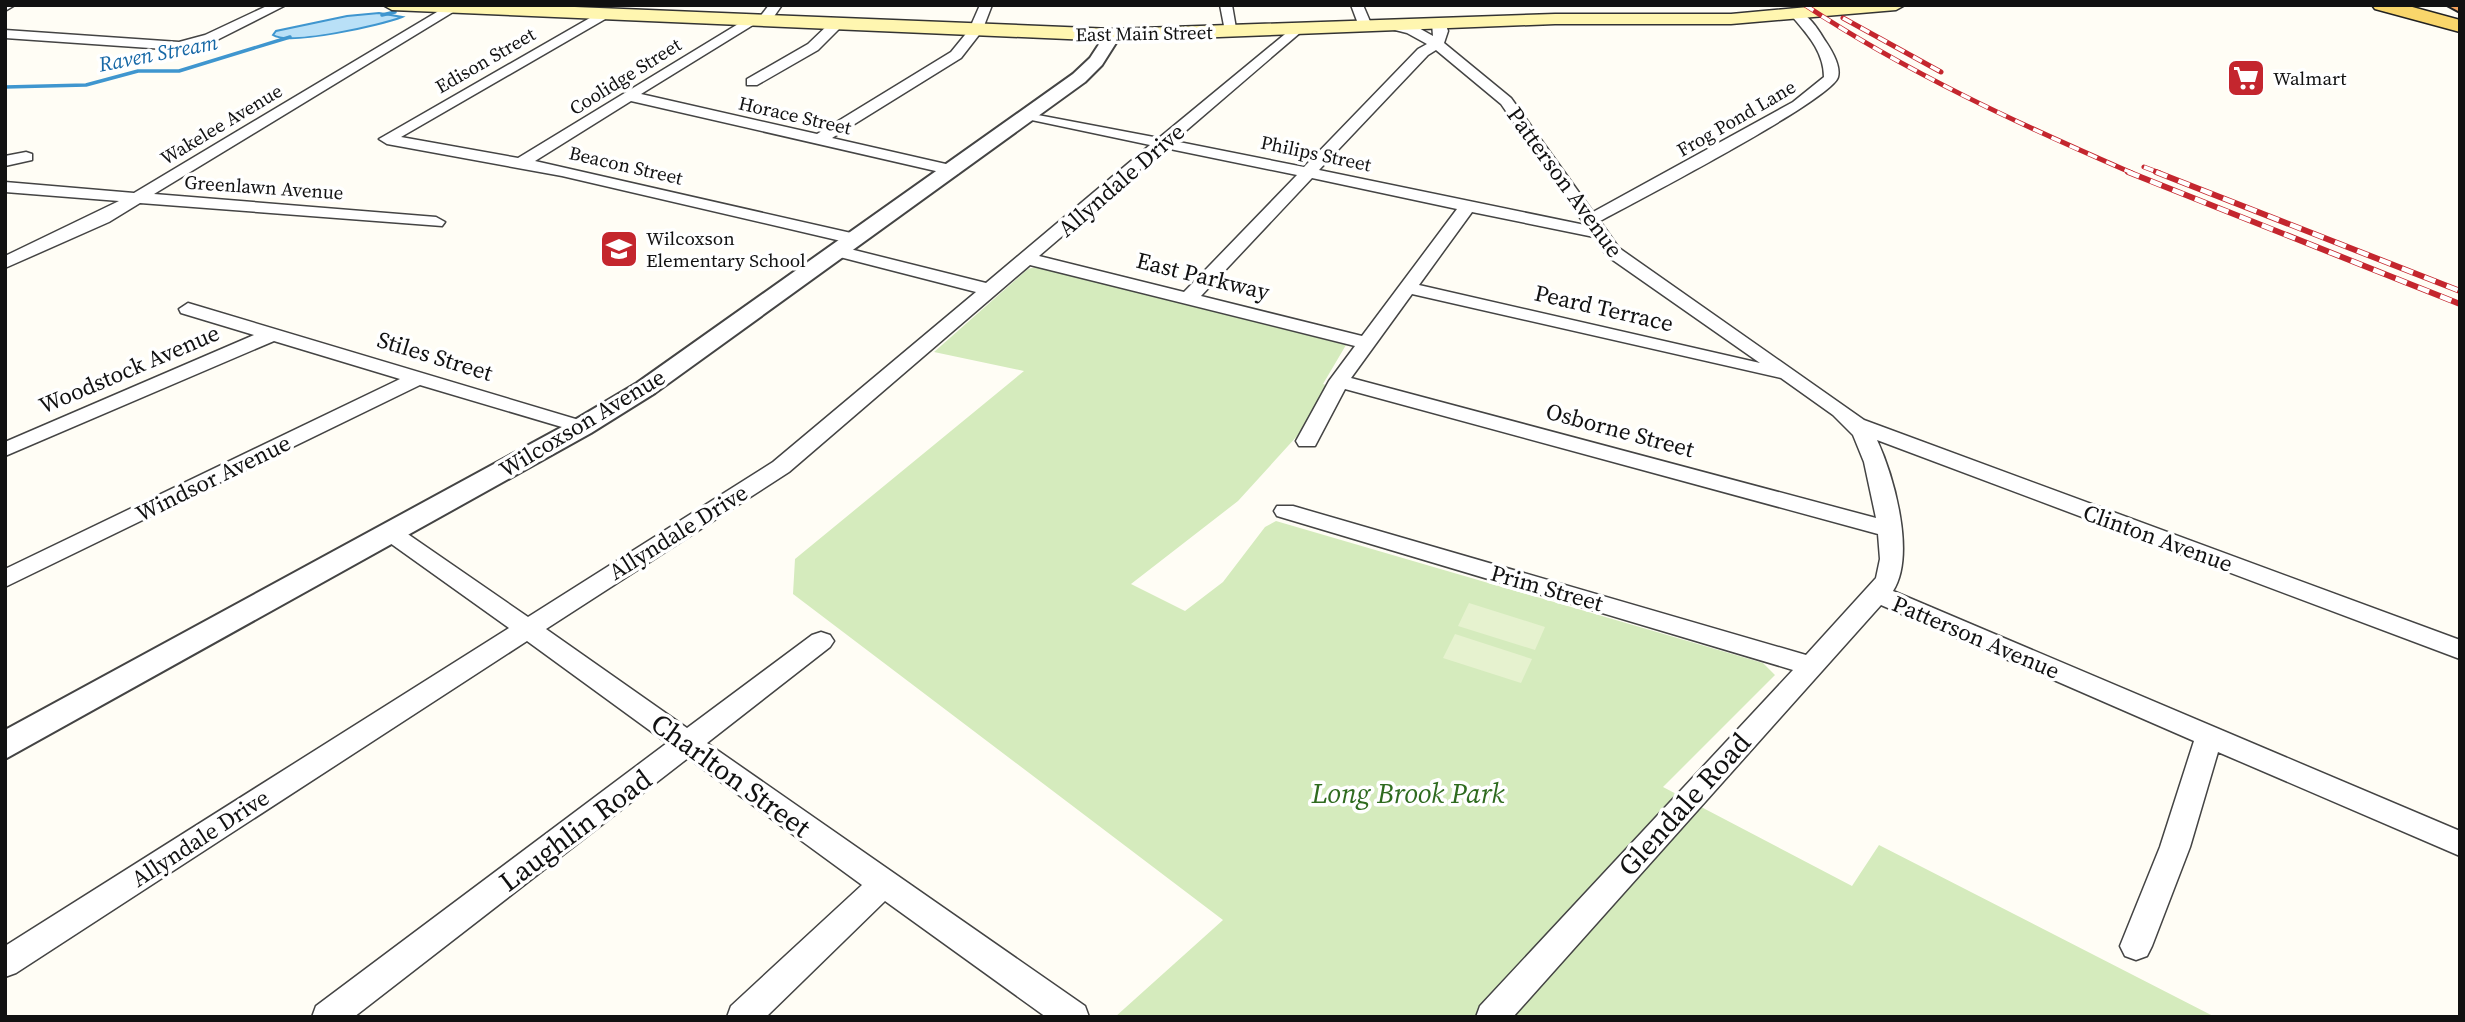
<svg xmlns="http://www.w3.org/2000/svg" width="2465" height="1022" font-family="'Source Serif 4',serif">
	<rect width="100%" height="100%" fill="#fffdf5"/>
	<path fill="#d5ebbd" d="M 1039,266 L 1346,345 L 1323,384 L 1339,390 L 1238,501 L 1131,584 L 1185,611 L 1223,582 L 1265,527 L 1276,521 L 1763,663 L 1775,675 L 1663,787 L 1852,886 L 1879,845 L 2215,1017 L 1115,1017 L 1223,920 L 793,594 L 795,559 L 1024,371 L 934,352 L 1028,269 Z"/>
	<path fill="#e6f2cf" d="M 1469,603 L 1545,627 L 1535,650 L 1458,626 Z
		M 1455,634 L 1532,659 L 1521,683 L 1443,658 Z"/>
	<path fill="#b9e0f7" stroke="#3f96cf" stroke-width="2" d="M 379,13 L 402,17 C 382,25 289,46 273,35 L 276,31 L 347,16 Z"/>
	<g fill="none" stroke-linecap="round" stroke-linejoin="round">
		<path stroke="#3f96cf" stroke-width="3.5" d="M 382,15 L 395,12
			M 5,87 L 86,85 L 138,71 L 179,71 L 290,37"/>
		<defs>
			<path id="minor" d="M 5,5 L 15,5 L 5,11 Z
				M 269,5 L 286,5 L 215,41 L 179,50 L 5,38 L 5,30 L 179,42 L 205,35 Z
				M 769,5 L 782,5 L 768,25 L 758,25 L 756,22 Z
				M 980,5 L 992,5 L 982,31 L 961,58 L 832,138 L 959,167 L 959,173 L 953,175 L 631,101 L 535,161 L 860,235 L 863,239 L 854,244 L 562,176 L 387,144 L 379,139 L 602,11 L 608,15 L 607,18 L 401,137 L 518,158 L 748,18 L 753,19 L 753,25 L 641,94 L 817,134 L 951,52 L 969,30 Z
				M 1220,5 L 1232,5 L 1237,34 L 1225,31 Z
				M 1351,5 L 1363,5 L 1372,26 L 1370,29 L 1360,29 Z
				M 447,6 L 458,9 L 154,194 L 436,217 L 445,222 L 442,226 L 140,203 L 109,222 L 5,268 L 5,256 L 119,201 L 5,192 L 5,182 L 134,193 Z
				M 1797,11 C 1810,15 1819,31 1826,42 C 1832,51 1841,66 1838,77 C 1832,100 1633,203 1600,221 L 1619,248 L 1864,420 L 2460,640 L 2460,659 L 1877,440 C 1894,477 1916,555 1893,591 L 2460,831 L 2460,856 L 2218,752 L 2190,847 L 2152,946 L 2147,956 L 2136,960 L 2125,956 L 2120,946 L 2160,847 L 2194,741 L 1881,605 L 1513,1017 L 1476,1017 L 1480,1006 L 1793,670 L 1277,516 L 1274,511 L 1277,506 L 1293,506 L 1806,655 L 1876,578 L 1880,559 L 1878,534 L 1345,389 L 1315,446 L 1299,446 L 1296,441 L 1329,381 L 1355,346 L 1030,265 L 789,472 L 546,629 L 687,728 L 812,635 L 821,632 L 830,635 L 834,641 L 830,647 L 707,743 L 1085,1006 L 1089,1017 L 1046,1017 L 885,901 L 766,1017 L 727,1017 L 731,1006 L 862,885 L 688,758 L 354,1017 L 312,1017 L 316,1006 L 667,743 L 527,641 L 16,973 L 5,977 L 5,946 L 509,628 L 383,538 L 379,533 L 383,528 L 399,528 L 528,617 L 773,462 L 976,292 L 832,255 L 829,251 L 832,247 L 838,246 L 986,283 L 1150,145 L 1022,118 L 1022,112 L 1159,138 L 1296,25 L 1301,26 L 1301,32 L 1174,141 L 1304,167 L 1418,49 L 1427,44 L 1407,33 L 1387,28 L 1387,22 L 1417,27 L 1433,36 L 1432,23 L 1439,19 L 1444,20 L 1448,31 L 1444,43 L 1511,98 L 1593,212 L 1793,102 L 1824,77 C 1824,51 1806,33 1791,15 ZM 1436,50 L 1501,104 L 1585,225 L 1319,170 L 1428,55 ZM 1165,148 L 1297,175 L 1184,292 L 1039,256 ZM 1312,178 L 1457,209 L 1362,336 L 1201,296 ZM 1472,212 L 1594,237 L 1607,256 L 1760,363 L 1419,285 ZM 1412,294 L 1781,378 L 1833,415 L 1853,435 L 1864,462 L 1876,518 L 1351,378 Z
				M 831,22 L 843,25 L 818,50 L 757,85 L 747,85 L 747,79 L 808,44 Z
				M 26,152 L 32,154 L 32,160 L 5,166 L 5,156 Z
				M 188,303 L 589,423 L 593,427 L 582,433 L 420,385 L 5,587 L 5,569 L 400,379 L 274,341 L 5,456 L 5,442 L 254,335 L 181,313 L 179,309 Z"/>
			<path id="tertiary" d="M 1113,30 L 1121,35 L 1102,65 L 1085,82 L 655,393 L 591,433 L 5,759 L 5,730 L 573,421 L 637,383 L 1073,74 L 1090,58 L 1107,32 Z"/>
			<path id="secondary" d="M 383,5 L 526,5 L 1113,29 L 1555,14 L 1731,14 L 1830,5 L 1905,5 L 1896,10 L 1731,24 L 1555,24 L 1113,41 L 392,10 Z"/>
			<path id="primary" d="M 2372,5 L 2405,5 L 2460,20 L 2460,32 L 2375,9 Z"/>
			<path id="motorway" d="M 2447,5 L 2460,5 L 2460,12 Z"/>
		</defs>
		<use href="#minor" stroke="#444" stroke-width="3"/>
		<use href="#tertiary" stroke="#444" stroke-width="4"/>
		<use href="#secondary" stroke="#333" stroke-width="3"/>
		<use href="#primary" stroke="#222" stroke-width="3"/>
		<use href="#motorway" stroke="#222" stroke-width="4"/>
		<use href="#minor" fill="#fff" fill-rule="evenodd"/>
		<use href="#tertiary" fill="#fff" fill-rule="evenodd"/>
		<use href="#secondary" fill="#fff6b0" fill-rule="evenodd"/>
		<use href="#primary" fill="#f9d66b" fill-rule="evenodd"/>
		<use href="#motorway" fill="#f5a25d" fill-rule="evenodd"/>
		<defs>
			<path id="rail-far1" d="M 1805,5 C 1908,73 2019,124 2132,173
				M 1843,18 L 1941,72
				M 2144,167 L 2160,173"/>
			<path id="rail" d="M 2128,172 L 2460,304
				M 2156,172 L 2460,291"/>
		</defs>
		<use href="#rail-far1" stroke="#c4262e" stroke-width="5"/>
		<use href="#rail" stroke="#c4262e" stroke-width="6"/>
		<use href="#rail-far1" stroke="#fff" stroke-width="3.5" stroke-dasharray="10" stroke-linecap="butt"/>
		<use href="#rail" stroke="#fff" stroke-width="4.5" stroke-dasharray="12" stroke-linecap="butt"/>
	</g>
	<defs>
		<symbol id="supermarket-square" viewBox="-11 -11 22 22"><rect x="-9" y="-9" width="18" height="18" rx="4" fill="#c4262e" stroke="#fff"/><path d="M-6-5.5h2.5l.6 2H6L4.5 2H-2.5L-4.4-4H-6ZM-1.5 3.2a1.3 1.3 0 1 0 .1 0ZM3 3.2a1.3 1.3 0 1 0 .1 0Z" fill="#fff"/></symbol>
		<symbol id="school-square" viewBox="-11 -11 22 22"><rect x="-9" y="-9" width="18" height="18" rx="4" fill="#c4262e" stroke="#fff"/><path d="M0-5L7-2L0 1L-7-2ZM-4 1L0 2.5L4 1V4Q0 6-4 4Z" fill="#fff"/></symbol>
	</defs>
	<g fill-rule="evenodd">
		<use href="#supermarket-square" x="2224" y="56" width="44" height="44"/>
		<use href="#school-square" x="597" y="227" width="44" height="44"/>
	</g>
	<g text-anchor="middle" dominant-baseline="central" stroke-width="7" stroke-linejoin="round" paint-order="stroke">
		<g font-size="19" fill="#111" stroke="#fff">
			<text transform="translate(1144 33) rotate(-1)">East Main Street</text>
			<text transform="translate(485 60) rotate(-30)">Edison Street</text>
			<text transform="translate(625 76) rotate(-32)">Coolidge Street</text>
			<text transform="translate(795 115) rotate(13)">Horace Street</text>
			<text transform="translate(1736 118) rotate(-30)">Frog Pond Lane</text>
			<text transform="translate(221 124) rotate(-31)">Wakelee Avenue</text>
			<text transform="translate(1316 153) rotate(12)">Philips Street</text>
			<text transform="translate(626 165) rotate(13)">Beacon Street</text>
			<text transform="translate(264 187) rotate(4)">Greenlawn Avenue</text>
		</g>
		<g font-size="19" fill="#111" stroke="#fff" text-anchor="start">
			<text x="2273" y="78">Walmart</text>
			<text x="646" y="238">Wilcoxson<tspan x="646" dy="22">Elementary School</tspan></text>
		</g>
		<g font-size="21" font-style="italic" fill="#1768a6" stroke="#fff">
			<text transform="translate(158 53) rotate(-11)">Raven Stream</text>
		</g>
		<g font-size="23" fill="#111" stroke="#fff">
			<text transform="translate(1121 180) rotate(-41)">Allyndale Drive</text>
			<text transform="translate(1565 182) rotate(54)">Patterson Avenue</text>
			<text transform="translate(1203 276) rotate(14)">East Parkway</text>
			<text transform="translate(1604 308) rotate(13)">Peard Terrace</text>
			<text transform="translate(435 356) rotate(17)">Stiles Street</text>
			<text transform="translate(129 369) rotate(-23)">Woodstock Avenue</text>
			<text transform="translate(582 423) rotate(-31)">Wilcoxson Avenue</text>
			<text transform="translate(1620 430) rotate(15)">Osborne Street</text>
			<text transform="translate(213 478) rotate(-26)">Windsor Avenue</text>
			<text transform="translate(678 532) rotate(-32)">Allyndale Drive</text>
			<text transform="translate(2158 538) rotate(20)">Clinton Avenue</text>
			<text transform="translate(1547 588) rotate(16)">Prim Street</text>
			<text transform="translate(1976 637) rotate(23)">Patterson Avenue</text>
			<text transform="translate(200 838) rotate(-33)">Allyndale Drive</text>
		</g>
		<g font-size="28" fill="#111" stroke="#fff">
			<text transform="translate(731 775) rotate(36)">Charlton Street</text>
			<text transform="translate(1684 804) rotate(-48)">Glendale Road</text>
			<text transform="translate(575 830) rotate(-37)">Laughlin Road</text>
		</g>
		<g font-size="28" font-style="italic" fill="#2f6b1f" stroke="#fff">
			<text x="1408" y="793">Long Brook Park</text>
		</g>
	</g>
	<rect width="2465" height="1022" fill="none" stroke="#111111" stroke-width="14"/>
</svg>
